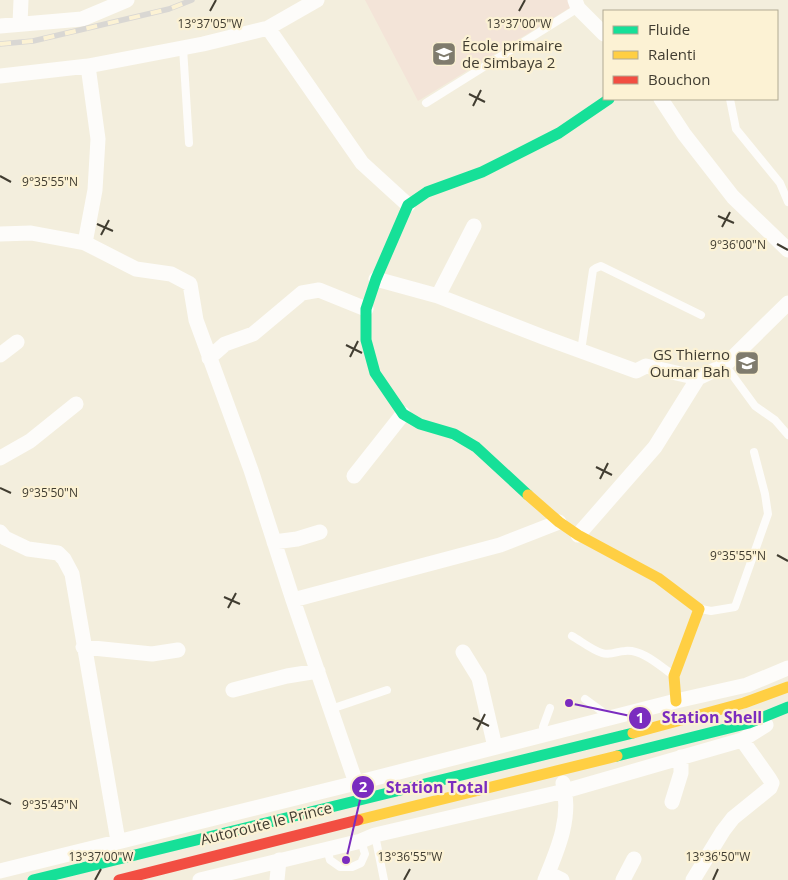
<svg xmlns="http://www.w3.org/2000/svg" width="788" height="880" font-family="'Open Sans',sans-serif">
	<rect width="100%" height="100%" fill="#f3eedd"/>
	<path fill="#f3e4d8" d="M 365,0 L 568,0 L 571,7 L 418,101 Z"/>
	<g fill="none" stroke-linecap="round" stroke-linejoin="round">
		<path stroke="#fdfcfa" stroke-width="8" d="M 183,48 L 189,143
			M 730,99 L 736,129 L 780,183 L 788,202
			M 426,103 L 578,8
			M 581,351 L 593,270 L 596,268 L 601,266 L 701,315
			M 725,365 L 755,406 L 775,420 L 788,435
			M 701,609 L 711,611 L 735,607 L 768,514 L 765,494 L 754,452
			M 572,636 C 581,641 592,650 602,653 C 611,656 617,651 625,651 C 642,649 660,666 673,675
			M 585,699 L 611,718
			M 331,709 L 387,690
			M 543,737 L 543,727 L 550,708
			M 375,835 L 384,880
			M 327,849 L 330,860 L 340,867 L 352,867 L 361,863 L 365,854 L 361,841"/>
		<path stroke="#fdfcfa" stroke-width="15" d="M 575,0 L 578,8 L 604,34
			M 20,24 L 21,0
			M 0,26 L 82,19 L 127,0
			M 268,28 L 362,163 L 408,205
			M 88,66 L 98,139 L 95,190 L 85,243 L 136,269 L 171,274 L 190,284 L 196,320 L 251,470 L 293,600 L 356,783
			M 0,76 L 88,66 L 203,44 L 268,28 L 317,0
			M 661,99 L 684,134 L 733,197 L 788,250
			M 0,234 L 31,233 L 85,243
			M 376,279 L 438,296 L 543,337 L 636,371 L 646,366 L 698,378
			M 438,296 L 474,226
			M 0,355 L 17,342
			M 209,358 L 225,344 L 253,334 L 302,293 L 319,290 L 366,309
			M 0,458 L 30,441 L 76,404
			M 354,476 L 403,414
			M 0,532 L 5,538 L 28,549 L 58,553 L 64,559 L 72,574 L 118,841
			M 578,535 L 655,447 L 698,378 L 725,365 L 788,303
			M 274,542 L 297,539 L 320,532
			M 293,600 L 500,545 L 559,522
			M 83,647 L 152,654 L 178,650
			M 463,652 L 479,678 L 495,747
			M 233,690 L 287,676 L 318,671
			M 672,802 L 681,773 L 681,757
			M 0,871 L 356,783 L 676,701 L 747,685 L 788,668
			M 548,873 L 562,880
			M 200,880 L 361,841 L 375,835 L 565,791 L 742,740 L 766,725
			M 277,880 L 279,860
			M 545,880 C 558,849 572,817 563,783
			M 623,880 L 634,859
			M 693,880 L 723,831 L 733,818 L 770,788 L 772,783 L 769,778 L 742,740"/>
		<path stroke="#16e098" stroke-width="11" d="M 528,495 L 476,447 L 454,434 L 420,424 L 403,414 L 375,373 L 366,340 L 366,309 L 376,279 L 408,205 L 427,192 L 482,172 L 559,133 L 609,99
			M 617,756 L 749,723 L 788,707
			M 33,880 L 633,733"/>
		<path stroke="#ffcf43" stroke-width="11" d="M 528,495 L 559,522 L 578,535 L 658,578 L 699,609 L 674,676 L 676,701
			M 633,733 L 744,703 L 788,687
			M 358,820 L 617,756"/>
		<path stroke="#f24e42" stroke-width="11" d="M 119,880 L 358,820"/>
		<defs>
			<path id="rail" d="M 0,44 L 33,41 L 169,9 L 192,0"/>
		</defs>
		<use href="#rail" stroke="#d9d7d3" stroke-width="5.5"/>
		<use href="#rail" stroke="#fcf2d4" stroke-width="4" stroke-dasharray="11" stroke-linecap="butt"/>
	</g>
	<path fill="none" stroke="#413d31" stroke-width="2" d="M 210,11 L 216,0M 519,11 L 525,0M 469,94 L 485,102M 473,106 L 481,90M 0,176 L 11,182M 718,216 L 734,223M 97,224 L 113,231M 722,227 L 730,212M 101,235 L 109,220M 777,244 L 788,250M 346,345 L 362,353M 350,357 L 358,341M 596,467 L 612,475M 600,479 L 608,463M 0,488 L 11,493M 777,555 L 788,561M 224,597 L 240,604M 228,608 L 236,593M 473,718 L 489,726M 477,730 L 485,714M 0,799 L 11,804M 95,880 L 101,869M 404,880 L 410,869M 713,880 L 718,869"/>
	<defs>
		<symbol id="school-square" viewBox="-11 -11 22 22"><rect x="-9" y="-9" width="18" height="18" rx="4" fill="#7f7b6d" stroke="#fcf2d4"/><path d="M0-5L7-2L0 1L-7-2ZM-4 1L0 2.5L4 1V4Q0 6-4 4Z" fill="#fff"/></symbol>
	</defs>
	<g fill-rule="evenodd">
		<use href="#school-square" x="430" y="40" width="28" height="28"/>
		<use href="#school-square" x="733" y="349" width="28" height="28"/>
	</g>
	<g text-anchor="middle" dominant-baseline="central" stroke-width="4.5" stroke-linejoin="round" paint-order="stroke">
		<g font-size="15" fill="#413d31" stroke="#fcf2d4" text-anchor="start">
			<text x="462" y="45">École primaire<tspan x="462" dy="17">de Simbaya 2</tspan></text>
			<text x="730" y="354" text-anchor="end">GS Thierno<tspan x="730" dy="17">Oumar Bah</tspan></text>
		</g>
		<g font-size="15" fill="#413d31" stroke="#fcf2d4">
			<text transform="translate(266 823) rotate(-14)">Autoroute le Prince</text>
		</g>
	</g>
	<g font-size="12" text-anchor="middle" fill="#413d31" stroke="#fcf2d4" stroke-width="4.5" stroke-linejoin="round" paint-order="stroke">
		<text x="210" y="28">13°37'05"W</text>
		<text x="519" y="28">13°37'00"W</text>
		<text x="50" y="186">9°35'55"N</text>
		<text x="738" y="249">9°36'00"N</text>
		<text x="50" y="497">9°35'50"N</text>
		<text x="738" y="560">9°35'55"N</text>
		<text x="50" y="809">9°35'45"N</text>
		<text x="101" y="861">13°37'00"W</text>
		<text x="410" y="861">13°36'55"W</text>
		<text x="718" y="861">13°36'50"W</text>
	</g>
	<path fill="none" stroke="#7b2cbf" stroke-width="2" d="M569 703L640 718M346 860L363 787"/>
	<g fill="#7b2cbf" stroke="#fcf2d4" stroke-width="2">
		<circle cx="569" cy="703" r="5"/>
		<circle cx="346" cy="860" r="5"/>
		<circle cx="640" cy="718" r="12"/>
		<circle cx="363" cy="787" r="12"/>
	</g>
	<g font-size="15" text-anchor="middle" font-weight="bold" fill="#fff">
		<text x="640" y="723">1</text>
		<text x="363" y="792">2</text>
	</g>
	<g font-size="16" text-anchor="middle" font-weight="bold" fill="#7b2cbf" stroke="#fcf2d4" stroke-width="4.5" stroke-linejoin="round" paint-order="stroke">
		<text x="712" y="723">Station Shell</text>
		<text x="437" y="793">Station Total</text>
	</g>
	<rect x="603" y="10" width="175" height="90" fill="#fcf2d4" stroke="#b1aa93"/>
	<rect x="613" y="26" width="25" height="8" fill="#16e098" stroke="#b1aa93"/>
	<text x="648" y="35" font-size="15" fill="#413d31">Fluide</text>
	<rect x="613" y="51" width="25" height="8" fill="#ffcf43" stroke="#b1aa93"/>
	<text x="648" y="60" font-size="15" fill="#413d31">Ralenti</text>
	<rect x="613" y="76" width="25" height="8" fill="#f24e42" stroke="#b1aa93"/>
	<text x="648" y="85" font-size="15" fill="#413d31">Bouchon</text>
</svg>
